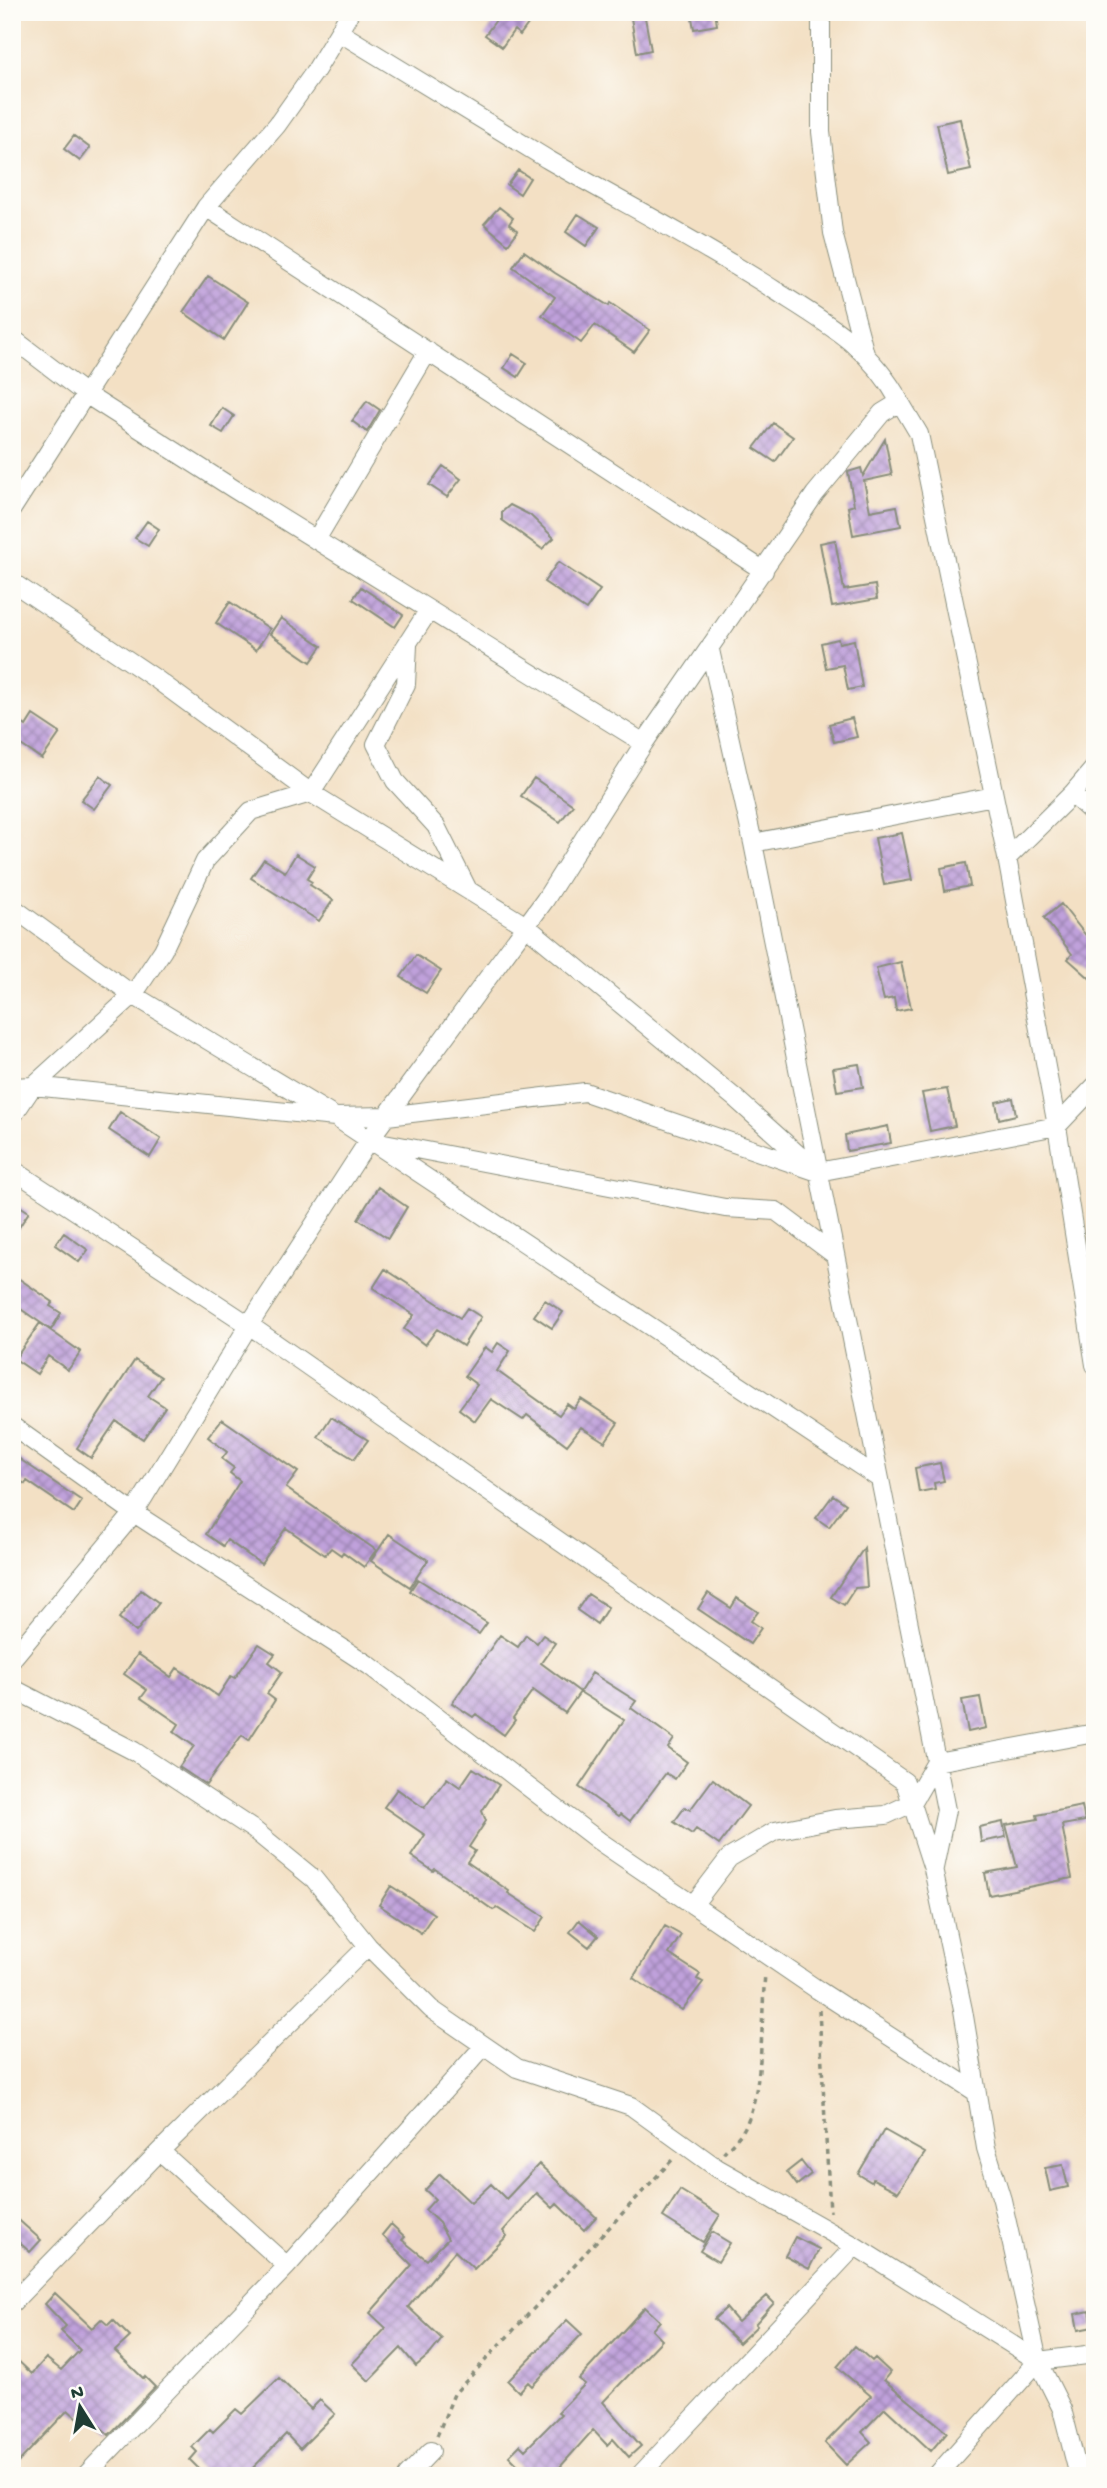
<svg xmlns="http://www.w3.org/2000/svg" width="1107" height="2488" font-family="'Gochi Hand',sans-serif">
	<defs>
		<pattern id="building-cross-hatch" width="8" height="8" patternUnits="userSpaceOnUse" patternTransform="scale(1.75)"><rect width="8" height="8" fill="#c0a1db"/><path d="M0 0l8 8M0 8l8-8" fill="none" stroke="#9b84b2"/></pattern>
	</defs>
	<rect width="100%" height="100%" fill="#fdfcf7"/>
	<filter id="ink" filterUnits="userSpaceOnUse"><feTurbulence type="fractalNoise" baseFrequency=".0143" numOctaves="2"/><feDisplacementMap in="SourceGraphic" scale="14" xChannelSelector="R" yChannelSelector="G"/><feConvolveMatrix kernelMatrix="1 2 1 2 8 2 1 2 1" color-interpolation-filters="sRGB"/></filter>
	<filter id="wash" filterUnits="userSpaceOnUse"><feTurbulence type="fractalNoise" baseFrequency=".00686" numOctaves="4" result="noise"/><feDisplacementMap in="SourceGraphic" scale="28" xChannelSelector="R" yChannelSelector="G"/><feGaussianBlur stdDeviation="1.57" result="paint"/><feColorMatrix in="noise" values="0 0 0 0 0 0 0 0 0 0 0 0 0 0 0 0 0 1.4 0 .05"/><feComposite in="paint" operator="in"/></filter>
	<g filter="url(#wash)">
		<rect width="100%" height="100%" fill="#f3e0c4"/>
		<g id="blocks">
			<path fill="url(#building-cross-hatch)" d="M 502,12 L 520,12 L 531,20 L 520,35 L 514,30 L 502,47 L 485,35 Z
				M 630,12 L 644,12 L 651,50 L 637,53 Z
				M 691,12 L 715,12 L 717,25 L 694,29 Z
				M 960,119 L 971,170 L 948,175 L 937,124 Z
				M 74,136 L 90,148 L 80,161 L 64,149 Z
				M 518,170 L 530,178 L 520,194 L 507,185 Z
				M 499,207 L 513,218 L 509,224 L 518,231 L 508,244 L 484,224 Z
				M 578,214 L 599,227 L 586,246 L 566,232 Z
				M 524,251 L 555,273 L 609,306 L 610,303 L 650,330 L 634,352 L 595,325 L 581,343 L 542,315 L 555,297 L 513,267 Z
				M 208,276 L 248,302 L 224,340 L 183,312 Z
				M 513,354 L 527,363 L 518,377 L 504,368 Z
				M 367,401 L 380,410 L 367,432 L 352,421 Z
				M 222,408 L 234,416 L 223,433 L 211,426 Z
				M 773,423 L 793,437 L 775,462 L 754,448 Z
				M 885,439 L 892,475 L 864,481 L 870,511 L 897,506 L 901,526 L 853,535 L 848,507 L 854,505 L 848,472 L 861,468 L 863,476 Z
				M 443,466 L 461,479 L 447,497 L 429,485 Z
				M 510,505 L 530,515 L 554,538 L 542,549 L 502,520 L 502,512 Z
				M 147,521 L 159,529 L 148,546 L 135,538 Z
				M 835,540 L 844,590 L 875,585 L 877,599 L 832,607 L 820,543 Z
				M 558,562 L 600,590 L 586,610 L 544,582 Z
				M 361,587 L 403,615 L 395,627 L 353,599 Z
				M 230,602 L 270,629 L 256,650 L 216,623 Z
				M 281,618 L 322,646 L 311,662 L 270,634 Z
				M 838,639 L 839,643 L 854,640 L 862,687 L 848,690 L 843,665 L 826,668 L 821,643 Z
				M 33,715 L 60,733 L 42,759 L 12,739 L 12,716 L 26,726 Z
				M 852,718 L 857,737 L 834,742 L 829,724 Z
				M 100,776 L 112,785 L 94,809 L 81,800 Z
				M 534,778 L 573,805 L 560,822 L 521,796 Z
				M 902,833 L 912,880 L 884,885 L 875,838 Z
				M 296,854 L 315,866 L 307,879 L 312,882 L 310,885 L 333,900 L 319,921 L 251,878 L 264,859 L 285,872 Z
				M 966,863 L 970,886 L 945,891 L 941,868 Z
				M 1061,904 L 1088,938 L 1095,930 L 1095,983 L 1068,959 L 1072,954 L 1044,918 Z
				M 416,955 L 441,971 L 426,993 L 401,977 Z
				M 901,962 L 911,1008 L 896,1011 L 894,998 L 884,1000 L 876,968 Z
				M 859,1064 L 863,1087 L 837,1091 L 833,1068 Z
				M 947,1089 L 955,1126 L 930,1131 L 922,1093 Z
				M 1013,1098 L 1016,1115 L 999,1119 L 996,1102 Z
				M 120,1112 L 161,1139 L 150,1157 L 109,1130 Z
				M 888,1126 L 891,1143 L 847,1151 L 845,1135 Z
				M 378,1187 L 407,1207 L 388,1238 L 358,1219 Z
				M 12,1201 L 29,1212 L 12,1238 Z
				M 64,1233 L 88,1250 L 79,1262 L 55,1245 Z
				M 385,1269 L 460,1318 L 467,1308 L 481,1317 L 463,1346 L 437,1329 L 425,1345 L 404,1329 L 414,1315 L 373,1288 Z
				M 12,1274 L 53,1302 L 50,1306 L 61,1313 L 51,1330 L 12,1303 Z
				M 545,1300 L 563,1312 L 552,1328 L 534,1316 Z
				M 40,1323 L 81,1352 L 68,1370 L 48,1356 L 37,1374 L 15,1359 Z
				M 498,1343 L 510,1351 L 497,1371 L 559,1415 L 567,1404 L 574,1409 L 581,1399 L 618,1423 L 605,1442 L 581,1427 L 567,1445 L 527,1415 L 523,1420 L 491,1399 L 475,1421 L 459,1409 L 477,1385 L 465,1376 L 485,1347 L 492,1352 Z
				M 135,1360 L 161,1377 L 148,1396 L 165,1407 L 143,1439 L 116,1421 L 91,1458 L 77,1448 Z
				M 331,1417 L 368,1440 L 354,1459 L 318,1437 Z
				M 222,1419 L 298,1472 L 286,1488 L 376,1550 L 364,1567 L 343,1552 L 341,1555 L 331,1548 L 325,1555 L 286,1528 L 261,1564 L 227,1540 L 223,1546 L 206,1534 L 240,1481 L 230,1473 L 234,1468 L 222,1459 L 227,1452 L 208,1437 Z
				M 12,1454 L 82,1501 L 74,1513 L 27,1481 L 25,1484 L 12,1475 Z
				M 940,1463 L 944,1481 L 934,1483 L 935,1489 L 919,1492 L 915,1468 Z
				M 833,1495 L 846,1504 L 829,1527 L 816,1518 Z
				M 389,1534 L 428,1560 L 410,1587 L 371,1561 Z
				M 864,1548 L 867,1587 L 855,1588 L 844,1605 L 831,1597 Z
				M 418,1579 L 487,1623 L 479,1634 L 410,1591 Z
				M 141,1590 L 159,1603 L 136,1632 L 119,1618 Z
				M 708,1593 L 731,1608 L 737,1598 L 758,1612 L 751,1621 L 761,1628 L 750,1644 L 698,1609 Z
				M 588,1594 L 608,1607 L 597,1624 L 577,1610 Z
				M 500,1635 L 518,1647 L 526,1635 L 537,1643 L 543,1635 L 555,1643 L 541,1663 L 580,1692 L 565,1713 L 533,1690 L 513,1718 L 515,1720 L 504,1735 L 476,1714 L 473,1717 L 452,1703 Z
				M 259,1644 L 275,1654 L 269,1662 L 282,1672 L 267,1694 L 275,1700 L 249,1740 L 242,1735 L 206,1785 L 179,1767 L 194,1746 L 174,1732 L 179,1724 L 141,1698 L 147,1690 L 124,1674 L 138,1654 L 171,1677 L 177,1668 L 218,1696 L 231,1676 L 235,1678 Z
				M 592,1673 L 636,1701 L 631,1708 L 674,1739 L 668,1748 L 687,1762 L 675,1779 L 666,1773 L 630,1821 L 621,1814 L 619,1816 L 579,1787 L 624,1720 L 580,1692 Z
				M 980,1697 L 986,1728 L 968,1732 L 962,1700 Z
				M 473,1768 L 499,1785 L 482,1811 L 486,1821 L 469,1847 L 475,1851 L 467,1862 L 509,1891 L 508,1893 L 545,1917 L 535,1932 L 497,1908 L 493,1910 L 435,1869 L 433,1871 L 411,1856 L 425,1835 L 384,1807 L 397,1789 L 424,1808 L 447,1778 L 460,1787 Z
				M 713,1779 L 748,1806 L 719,1845 L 696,1829 L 692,1834 L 674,1822 L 685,1807 L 690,1810 Z
				M 1082,1806 L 1085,1821 L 1062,1825 L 1072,1878 L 989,1895 L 985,1873 L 1017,1867 L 1006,1825 L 1038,1819 L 1037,1815 Z
				M 1003,1822 L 1006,1837 L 981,1842 L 979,1827 Z
				M 391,1886 L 434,1914 L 421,1933 L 379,1905 Z
				M 579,1920 L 598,1936 L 589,1947 L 570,1932 Z
				M 665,1926 L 681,1935 L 669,1954 L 700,1974 L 697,1979 L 703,1982 L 682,2010 L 633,1978 Z
				M 884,2130 L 925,2153 L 898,2192 L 873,2179 L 871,2182 L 858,2174 Z
				M 801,2161 L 811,2174 L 797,2185 L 787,2172 Z
				M 539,2164 L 596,2217 L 584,2230 L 557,2204 L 553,2208 L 537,2193 L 503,2231 L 507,2236 L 474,2269 L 455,2251 L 408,2307 L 442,2339 L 430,2354 L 416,2366 L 401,2348 L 369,2381 L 352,2364 L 386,2328 L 370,2313 L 412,2265 L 382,2235 L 391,2224 L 405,2237 L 402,2240 L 427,2260 L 448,2239 L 439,2223 L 425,2210 L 435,2199 L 425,2190 L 440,2174 L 471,2203 L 491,2184 L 506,2199 Z
				M 1063,2165 L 1068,2187 L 1050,2191 L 1045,2168 Z
				M 680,2190 L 720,2215 L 703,2242 L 663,2217 Z
				M 12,2214 L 41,2240 L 30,2252 L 12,2236 Z
				M 712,2232 L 730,2243 L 718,2262 L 700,2251 Z
				M 795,2237 L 819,2249 L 809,2269 L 785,2256 Z
				M 55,2293 L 92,2328 L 101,2319 L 108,2325 L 113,2320 L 130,2337 L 115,2351 L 144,2379 L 145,2377 L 155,2387 L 109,2435 L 84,2411 L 77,2418 L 68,2410 L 12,2469 L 12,2410 L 23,2399 L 12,2389 L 12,2355 L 32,2374 L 46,2358 L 61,2370 L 80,2350 L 61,2331 L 66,2326 L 45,2304 Z
				M 767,2296 L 774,2303 L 755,2324 L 757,2326 L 739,2343 L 714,2319 L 726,2308 L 738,2322 Z
				M 645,2307 L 660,2321 L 652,2330 L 662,2340 L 603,2402 L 641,2446 L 629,2457 L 613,2439 L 607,2445 L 593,2430 L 552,2476 L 537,2476 L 527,2466 L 523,2470 L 509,2456 L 520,2445 L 525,2450 L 561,2414 L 558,2412 L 585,2384 L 579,2379 Z
				M 1090,2311 L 1093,2327 L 1078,2330 L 1075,2314 Z
				M 567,2320 L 582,2334 L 532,2386 L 528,2382 L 519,2392 L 508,2381 Z
				M 855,2346 L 872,2361 L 875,2358 L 890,2372 L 884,2380 L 947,2432 L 931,2451 L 885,2408 L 862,2432 L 871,2442 L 846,2465 L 825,2443 L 871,2396 L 837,2367 Z
				M 279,2378 L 311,2409 L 320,2400 L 335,2414 L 300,2449 L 286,2434 L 245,2476 L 206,2476 L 190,2460 L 197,2452 L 192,2447 L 210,2429 L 213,2432 L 236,2409 L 242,2414 Z"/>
		</g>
	</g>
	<g filter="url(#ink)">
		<use href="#blocks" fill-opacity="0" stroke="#898e7c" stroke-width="2"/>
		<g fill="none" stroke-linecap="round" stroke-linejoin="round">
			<defs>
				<path id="street" d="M 821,12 L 821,132 L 833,233 L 865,354
					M 339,32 L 350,12
					M 206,207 L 764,571
					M 12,338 L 87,395 L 234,489 L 644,743
					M 12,509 L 206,207 L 277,125 L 316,70 L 339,32 C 408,74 477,117 547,159 C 623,203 702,243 776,291 C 828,324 870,347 900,402
					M 316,540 L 428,351
					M 12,582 L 156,679 L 311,793 L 526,926 L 735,1098 L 813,1168
					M 408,645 L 406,684 L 376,744 L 395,781 L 436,826 L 468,890
					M 710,650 L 753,843 L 946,1810 L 934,1868
					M 1072,794 L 1095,815
					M 753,843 L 994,796
					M 1007,858 L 1072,794 L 1095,767
					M 12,907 L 133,995 L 335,1117 L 880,1479
					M 12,1087 L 33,1086 L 335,1117 L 387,1116 L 585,1092 L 818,1172 L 1057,1126 L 1095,1086
					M 12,1117 L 33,1086 L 133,995 L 163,950 L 205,861 L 251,811 L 311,793 L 429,610
					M 379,1142 L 725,1208 L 776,1211 L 835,1255
					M 12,1169 L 249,1325 L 905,1782 L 933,1869 L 963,2010 L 986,2148 L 1002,2200 L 1038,2361 L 1062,2409 L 1079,2476
					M 12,1426 L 134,1513 L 370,1666 L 599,1841 L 818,1990 L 976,2092
					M 12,1659 L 134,1513 L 249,1325 L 369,1140 L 545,900 L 644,743 L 815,494 L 882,413 L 900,402 L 919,434 L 1007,858 L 1057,1126 L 1095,1365
					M 12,1688 L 134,1751 L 254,1830 L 314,1879 L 368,1946 L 431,2009 L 517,2068 L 631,2106 L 717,2168 L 855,2246 L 1038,2361 L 1095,2354
					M 693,1905 L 729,1858 L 775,1831 L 835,1819 L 886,1815 L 912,1803 L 936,1762 L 1095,1733
					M 160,2151 L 287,2266
					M 12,2303 L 160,2151 L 368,1946
					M 85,2476 L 287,2266 L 484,2046
					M 407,2476 L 431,2451
					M 639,2476 L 855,2246
					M 936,2476 L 1038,2361"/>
			</defs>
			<use href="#street" stroke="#898e7c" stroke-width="20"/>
			<path stroke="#898e7c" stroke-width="3.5" stroke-dasharray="5 5" stroke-linecap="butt" d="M 819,2010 L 830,2212
				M 723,2153 C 730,2145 740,2137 745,2127 C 764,2088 761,2019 765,1974
				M 437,2436 L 454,2394 L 673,2159"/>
			<use href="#street" stroke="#fff" stroke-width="18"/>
		</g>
	</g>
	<rect width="1107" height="2488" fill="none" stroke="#fdfcf7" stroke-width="42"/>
	<g transform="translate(80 2407) rotate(349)" stroke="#fdfcf7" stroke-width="5" paint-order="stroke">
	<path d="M0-5L12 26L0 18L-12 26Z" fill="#1f3d34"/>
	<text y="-10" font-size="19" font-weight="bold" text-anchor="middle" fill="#1f3d34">N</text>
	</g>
</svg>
